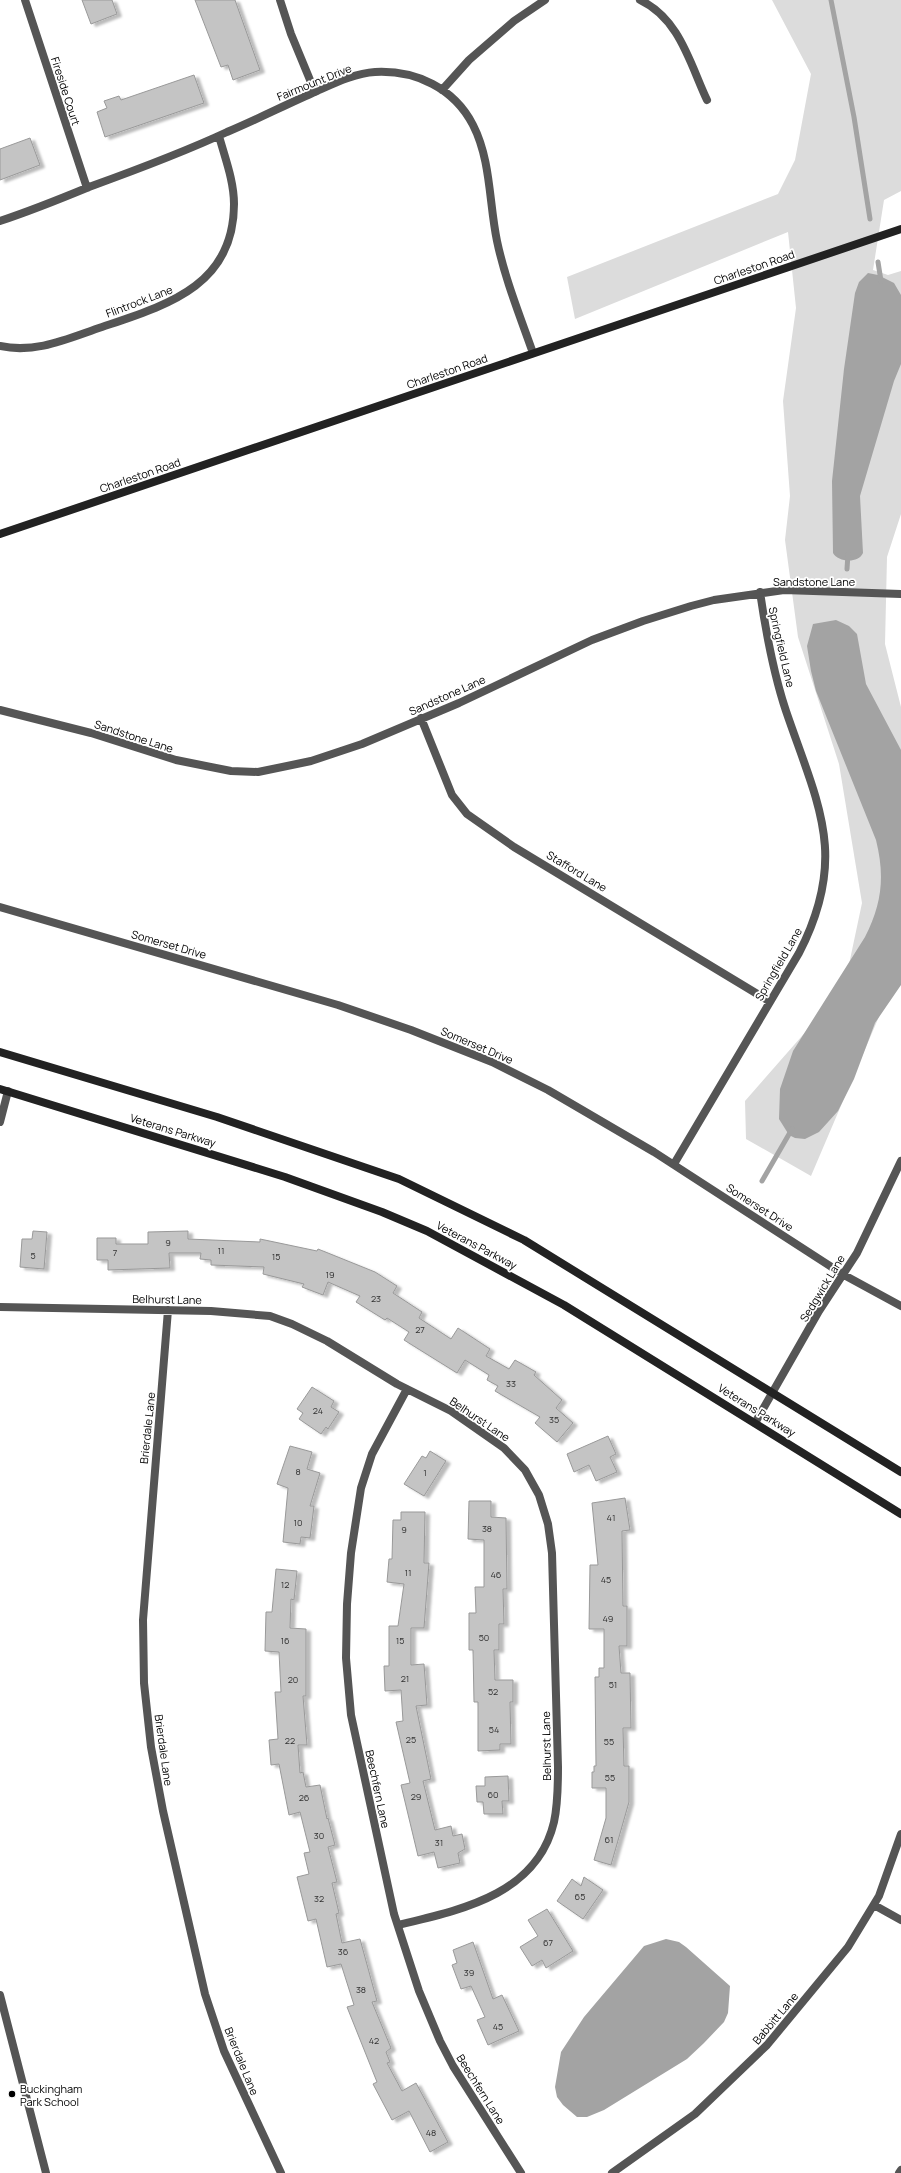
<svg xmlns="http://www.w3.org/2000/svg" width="901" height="2173" font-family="Manrope,sans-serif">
	<defs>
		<filter id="shadow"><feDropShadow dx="4.5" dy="2.5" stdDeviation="1" flood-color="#0004"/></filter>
	</defs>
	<rect width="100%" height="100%" fill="#fff"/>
	<path fill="#dcdcdc" d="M 772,0 L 901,0 L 901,191 L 884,200 L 873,270 L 888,275 L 901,271 L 901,514 L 887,557 L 885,644 L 901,707 L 901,965 L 811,1176 L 746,1139 L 745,1101 L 844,988 L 862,903 L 839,764 L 798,637 L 785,540 L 790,496 L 783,401 L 796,308 L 788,232 L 575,319 L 567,277 L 778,194 L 795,160 L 811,74 Z"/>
	<path fill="#a3a3a3" d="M 868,273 L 878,275 L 894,283 L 901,295 L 901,364 L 894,381 L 860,496 L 863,553 C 858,564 838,562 833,553 L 832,481 L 844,369 L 855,293 L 859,282 Z
		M 836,620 L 849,626 L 857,634 L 866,684 L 901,750 L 901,985 L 875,1023 L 854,1079 L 838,1111 L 819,1132 L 805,1139 L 795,1138 L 789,1135 L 779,1119 L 780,1089 L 793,1051 L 865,937 C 882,904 885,876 876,840 L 816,691 L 811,671 L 807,646 L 813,624 Z
		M 666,1939 L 679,1942 L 686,1947 L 730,1986 L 728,2013 L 724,2022 L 704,2043 L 687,2059 L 604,2110 L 587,2117 L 577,2117 L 563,2105 L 557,2097 L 555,2087 L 561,2052 L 584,2017 L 644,1946 Z"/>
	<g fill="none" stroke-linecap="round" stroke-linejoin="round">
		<path stroke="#a3a3a3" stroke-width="5" d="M 831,0 L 854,117 L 870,219
			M 878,262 L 881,281
			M 847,569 L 848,554
			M 762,1181 L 792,1129"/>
	</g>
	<path fill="#c4c4c4" stroke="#999" filter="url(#shadow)" d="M 82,0 L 112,0 L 117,14 L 91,24 Z
		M 195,0 L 235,0 L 260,70 L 233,80 L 228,65 L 221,67 Z
		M 194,75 L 204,103 L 105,137 L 97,112 L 107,108 L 104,101 L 119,96 L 121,100 Z
		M 30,138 L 40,165 L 0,180 L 0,149 Z
		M 33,1231 L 47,1232 L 44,1269 L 20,1267 L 22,1239 L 32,1239 Z
		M 188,1231 L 188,1239 L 260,1242 L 260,1239 L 317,1251 L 318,1249 L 375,1272 L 397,1286 L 393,1293 L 422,1312 L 419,1318 L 451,1339 L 458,1328 L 490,1349 L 486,1356 L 509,1369 L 515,1360 L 536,1372 L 534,1375 L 562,1400 L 556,1408 L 573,1423 L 557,1442 L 535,1423 L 540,1417 L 495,1391 L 498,1386 L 487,1380 L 489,1375 L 465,1360 L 457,1373 L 404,1340 L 409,1332 L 387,1318 L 385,1320 L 356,1302 L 360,1296 L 328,1282 L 323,1295 L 302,1287 L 304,1284 L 263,1274 L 264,1267 L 211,1265 L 211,1260 L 200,1259 L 201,1253 L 169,1253 L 170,1268 L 108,1270 L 108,1260 L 97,1260 L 97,1238 L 116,1238 L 116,1244 L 148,1244 L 148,1232 Z
		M 312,1387 L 334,1401 L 331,1407 L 339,1412 L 328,1429 L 326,1427 L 321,1434 L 299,1419 L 303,1413 L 297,1409 Z
		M 608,1436 L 616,1454 L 610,1457 L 617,1472 L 596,1481 L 589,1465 L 574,1472 L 567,1454 Z
		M 290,1446 L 312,1452 L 307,1469 L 320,1473 L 310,1506 L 314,1506 L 310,1538 L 301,1537 L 300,1544 L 283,1542 L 288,1488 L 277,1484 Z
		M 430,1451 L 446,1461 L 424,1496 L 404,1484 L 422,1456 L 426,1458 Z
		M 625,1498 L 630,1530 L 622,1531 L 623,1606 L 627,1606 L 627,1646 L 619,1646 L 621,1673 L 630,1673 L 631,1728 L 623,1728 L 624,1766 L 629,1766 L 629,1802 L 611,1865 L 594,1860 L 606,1818 L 606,1788 L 592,1788 L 592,1772 L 594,1772 L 594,1766 L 596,1766 L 595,1677 L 599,1677 L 599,1668 L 604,1668 L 604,1629 L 589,1629 L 590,1565 L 598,1565 L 592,1503 Z
		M 469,1501 L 491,1501 L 491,1517 L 506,1518 L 507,1589 L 503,1589 L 504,1624 L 499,1624 L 499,1650 L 494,1650 L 495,1680 L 513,1680 L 513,1702 L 510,1702 L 511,1744 L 500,1744 L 500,1750 L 478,1751 L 478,1702 L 474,1702 L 473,1650 L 469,1650 L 469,1613 L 476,1613 L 475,1587 L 484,1587 L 484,1540 L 468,1539 Z
		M 401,1512 L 425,1512 L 424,1563 L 429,1563 L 424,1628 L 411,1628 L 411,1665 L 424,1664 L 427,1705 L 416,1706 L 431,1779 L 423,1781 L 435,1830 L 451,1826 L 453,1836 L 462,1834 L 465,1849 L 458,1853 L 460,1863 L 438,1868 L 434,1852 L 418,1856 L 401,1785 L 410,1783 L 396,1722 L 403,1721 L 401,1690 L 385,1691 L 384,1666 L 389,1666 L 389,1626 L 398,1626 L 404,1584 L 387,1582 L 389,1559 L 392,1559 L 393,1520 L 401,1520 Z
		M 276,1569 L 297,1571 L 294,1600 L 291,1599 L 290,1628 L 306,1629 L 306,1696 L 303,1696 L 307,1745 L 298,1745 L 300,1773 L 303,1772 L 306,1787 L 320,1785 L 327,1819 L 328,1818 L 335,1845 L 328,1847 L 337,1882 L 332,1883 L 339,1913 L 336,1914 L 342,1943 L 360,1939 L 377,2001 L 372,2002 L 391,2048 L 386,2052 L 390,2062 L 387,2063 L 402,2091 L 416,2083 L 448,2142 L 430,2152 L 409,2111 L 392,2120 L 373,2084 L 377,2082 L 347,2007 L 354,2005 L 341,1964 L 327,1967 L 316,1919 L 308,1921 L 297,1877 L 309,1874 L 304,1853 L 310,1852 L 300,1812 L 289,1815 L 279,1764 L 271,1765 L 269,1740 L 278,1739 L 275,1692 L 281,1692 L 279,1652 L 265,1651 L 266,1612 L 272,1612 Z
		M 508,1776 L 509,1801 L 502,1801 L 503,1814 L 484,1814 L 483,1802 L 477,1802 L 476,1786 L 485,1786 L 485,1777 Z
		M 584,1877 L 603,1890 L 583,1919 L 557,1901 L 572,1879 L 581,1886 Z
		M 547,1909 L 573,1951 L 546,1968 L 542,1960 L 532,1966 L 520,1947 L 538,1936 L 528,1920 Z
		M 473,1942 L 493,1999 L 502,1995 L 519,2031 L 488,2045 L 477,2020 L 485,2017 L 471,1986 L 461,1989 L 452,1965 L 457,1963 L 453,1950 Z"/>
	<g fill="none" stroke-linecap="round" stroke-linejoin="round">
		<path stroke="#555" stroke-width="8" d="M 25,0 L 87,188
			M 280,0 L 291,34 L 315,92
			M 640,0 C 680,19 690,64 707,100
			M 442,90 L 469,60 L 514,21 L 545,0
			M 0,221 C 30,211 60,199 89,187 C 136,170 182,153 227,132 C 258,119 287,104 317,91 C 335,83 356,73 375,72 C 416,70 454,88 473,125 C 491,160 489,203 497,241 C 505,279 520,316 533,353
			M 0,346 C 36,354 69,338 102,327 C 167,305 234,286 234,204 C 234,181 225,158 219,136
			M 0,710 L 91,733 L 176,760 L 231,771 L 258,772 L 311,761 L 362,744 L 459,703 L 592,640 L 643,621 L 691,606 L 714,600 L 784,590 L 901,594
			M 421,718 L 452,795 L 467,814 L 514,847 L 769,1001
			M 0,907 L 338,1005 L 411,1030 L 492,1062 L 548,1090 L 654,1152 L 844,1275 L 901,1306
			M 0,1122 L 8,1091
			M 674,1164 L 799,953 C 849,856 818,805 786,711 C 773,672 766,633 760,592
			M 0,1307 L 211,1311 L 270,1316 L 292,1324 L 327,1341 L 397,1384 L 451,1411 L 504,1448 L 525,1470 L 539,1495 L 548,1524 L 552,1553 L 558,1767 C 558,1785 558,1804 554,1822 C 537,1895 460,1910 398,1925
			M 168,1310 L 143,1620 L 144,1683 L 151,1747 L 163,1811 L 205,1994 L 224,2051 L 281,2173
			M 407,1389 L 372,1454 L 361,1488 L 351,1553 L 347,1604 L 346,1658 L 351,1715 L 394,1914 L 419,1991 L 440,2041 L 453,2066 L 521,2173
			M 755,1423 L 819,1311 L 857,1253 L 901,1161
			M 874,1905 L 901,1920
			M 0,1995 L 46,2173
			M 612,2173 L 695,2114 L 767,2045 L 848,1947 L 879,1896 L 901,1834
			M 899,2173 L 901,2170"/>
		<path stroke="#222" stroke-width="8" d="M 0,534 L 901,229
			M 0,1052 L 217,1117 L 399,1179 L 524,1240 L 901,1472
			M 0,1089 L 285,1177 L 382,1212 L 427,1231 L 564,1305 L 901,1514"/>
	</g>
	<circle fill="#000" stroke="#fff" stroke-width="1.5" cx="12" cy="2094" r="4"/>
	<g text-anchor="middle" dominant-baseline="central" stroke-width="3.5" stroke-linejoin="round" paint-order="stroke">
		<g font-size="9" fill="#313131">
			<text x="168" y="1242">9</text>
			<text x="221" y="1250">11</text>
			<text x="115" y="1252">7</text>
			<text x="33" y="1255">5</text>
			<text x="276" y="1256">15</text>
			<text x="330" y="1274">19</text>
			<text x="376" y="1298">23</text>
			<text x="420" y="1329">27</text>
			<text x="511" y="1383">33</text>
			<text x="318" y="1410">24</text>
			<text x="554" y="1419">35</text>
			<text x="298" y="1471">8</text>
			<text x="425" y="1472">1</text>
			<text x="611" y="1517">41</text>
			<text x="298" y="1522">10</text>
			<text x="487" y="1528">38</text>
			<text x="404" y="1529">9</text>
			<text x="408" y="1572">11</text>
			<text x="496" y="1574">46</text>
			<text x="606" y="1579">45</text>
			<text x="285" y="1584">12</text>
			<text x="608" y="1618">49</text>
			<text x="484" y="1637">50</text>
			<text x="285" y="1640">16</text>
			<text x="400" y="1640">15</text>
			<text x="405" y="1678">21</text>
			<text x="293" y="1679">20</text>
			<text x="613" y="1684">51</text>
			<text x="493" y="1691">52</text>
			<text x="494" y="1729">54</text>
			<text x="411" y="1739">25</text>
			<text x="290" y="1740">22</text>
			<text x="609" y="1741">55</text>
			<text x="610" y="1777">55</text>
			<text x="493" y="1794">60</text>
			<text x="416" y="1796">29</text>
			<text x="304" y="1797">26</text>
			<text x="319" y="1835">30</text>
			<text x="609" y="1839">61</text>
			<text x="439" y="1842">31</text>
			<text x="580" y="1896">65</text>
			<text x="319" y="1898">32</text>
			<text x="548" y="1942">67</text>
			<text x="343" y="1951">36</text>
			<text x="469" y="1972">39</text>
			<text x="361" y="1989">38</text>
			<text x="498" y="2026">45</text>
			<text x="374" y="2040">42</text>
			<text x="431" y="2132">48</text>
		</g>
		<g font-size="11" fill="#000" stroke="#fff">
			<text transform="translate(314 82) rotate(-22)">Fairmount Drive</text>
			<text transform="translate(66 91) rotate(72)">Fireside Court</text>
			<text transform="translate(754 267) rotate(-19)">Charleston Road</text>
			<text transform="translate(139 301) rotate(-21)">Flintrock Lane</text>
			<text transform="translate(447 371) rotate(-19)">Charleston Road</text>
			<text transform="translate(140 475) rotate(-19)">Charleston Road</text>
			<text x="814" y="581">Sandstone Lane</text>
			<text transform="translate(782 647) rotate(77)">Springfield Lane</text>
			<text transform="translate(447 695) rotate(-24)">Sandstone Lane</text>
			<text transform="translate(134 736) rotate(18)">Sandstone Lane</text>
			<text transform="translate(577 871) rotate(31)">Stafford Lane</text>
			<text transform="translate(169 944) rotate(16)">Somerset Drive</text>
			<text transform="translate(778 964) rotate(-60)">Springfield Lane</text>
			<text transform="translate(477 1045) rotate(23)">Somerset Drive</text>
			<text transform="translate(173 1130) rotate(17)">Veterans Parkway</text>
			<text transform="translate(760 1207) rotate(33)">Somerset Drive</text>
			<text transform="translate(477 1245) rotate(28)">Veterans Parkway</text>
			<text transform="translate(822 1288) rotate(-59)">Sedgwick Lane</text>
			<text transform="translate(167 1299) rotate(1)">Belhurst Lane</text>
			<text transform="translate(757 1410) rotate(32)">Veterans Parkway</text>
			<text transform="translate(480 1419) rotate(34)">Belhurst Lane</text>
			<text transform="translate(147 1428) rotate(-84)">Brierdale Lane</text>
			<text transform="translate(546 1746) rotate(-91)">Belhurst Lane</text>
			<text transform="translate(164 1750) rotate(82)">Brierdale Lane</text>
			<text transform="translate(378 1789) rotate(78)">Beechfern Lane</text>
			<text transform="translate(775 2018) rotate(-50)">Babbitt Lane</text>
			<text transform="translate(242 2061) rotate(68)">Brierdale Lane</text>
			<text transform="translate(481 2089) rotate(58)">Beechfern Lane</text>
		</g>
		<g font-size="11" fill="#000" stroke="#fff" text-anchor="start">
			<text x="20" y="2088">Buckingham<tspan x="20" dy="13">Park School</tspan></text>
		</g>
	</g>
</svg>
